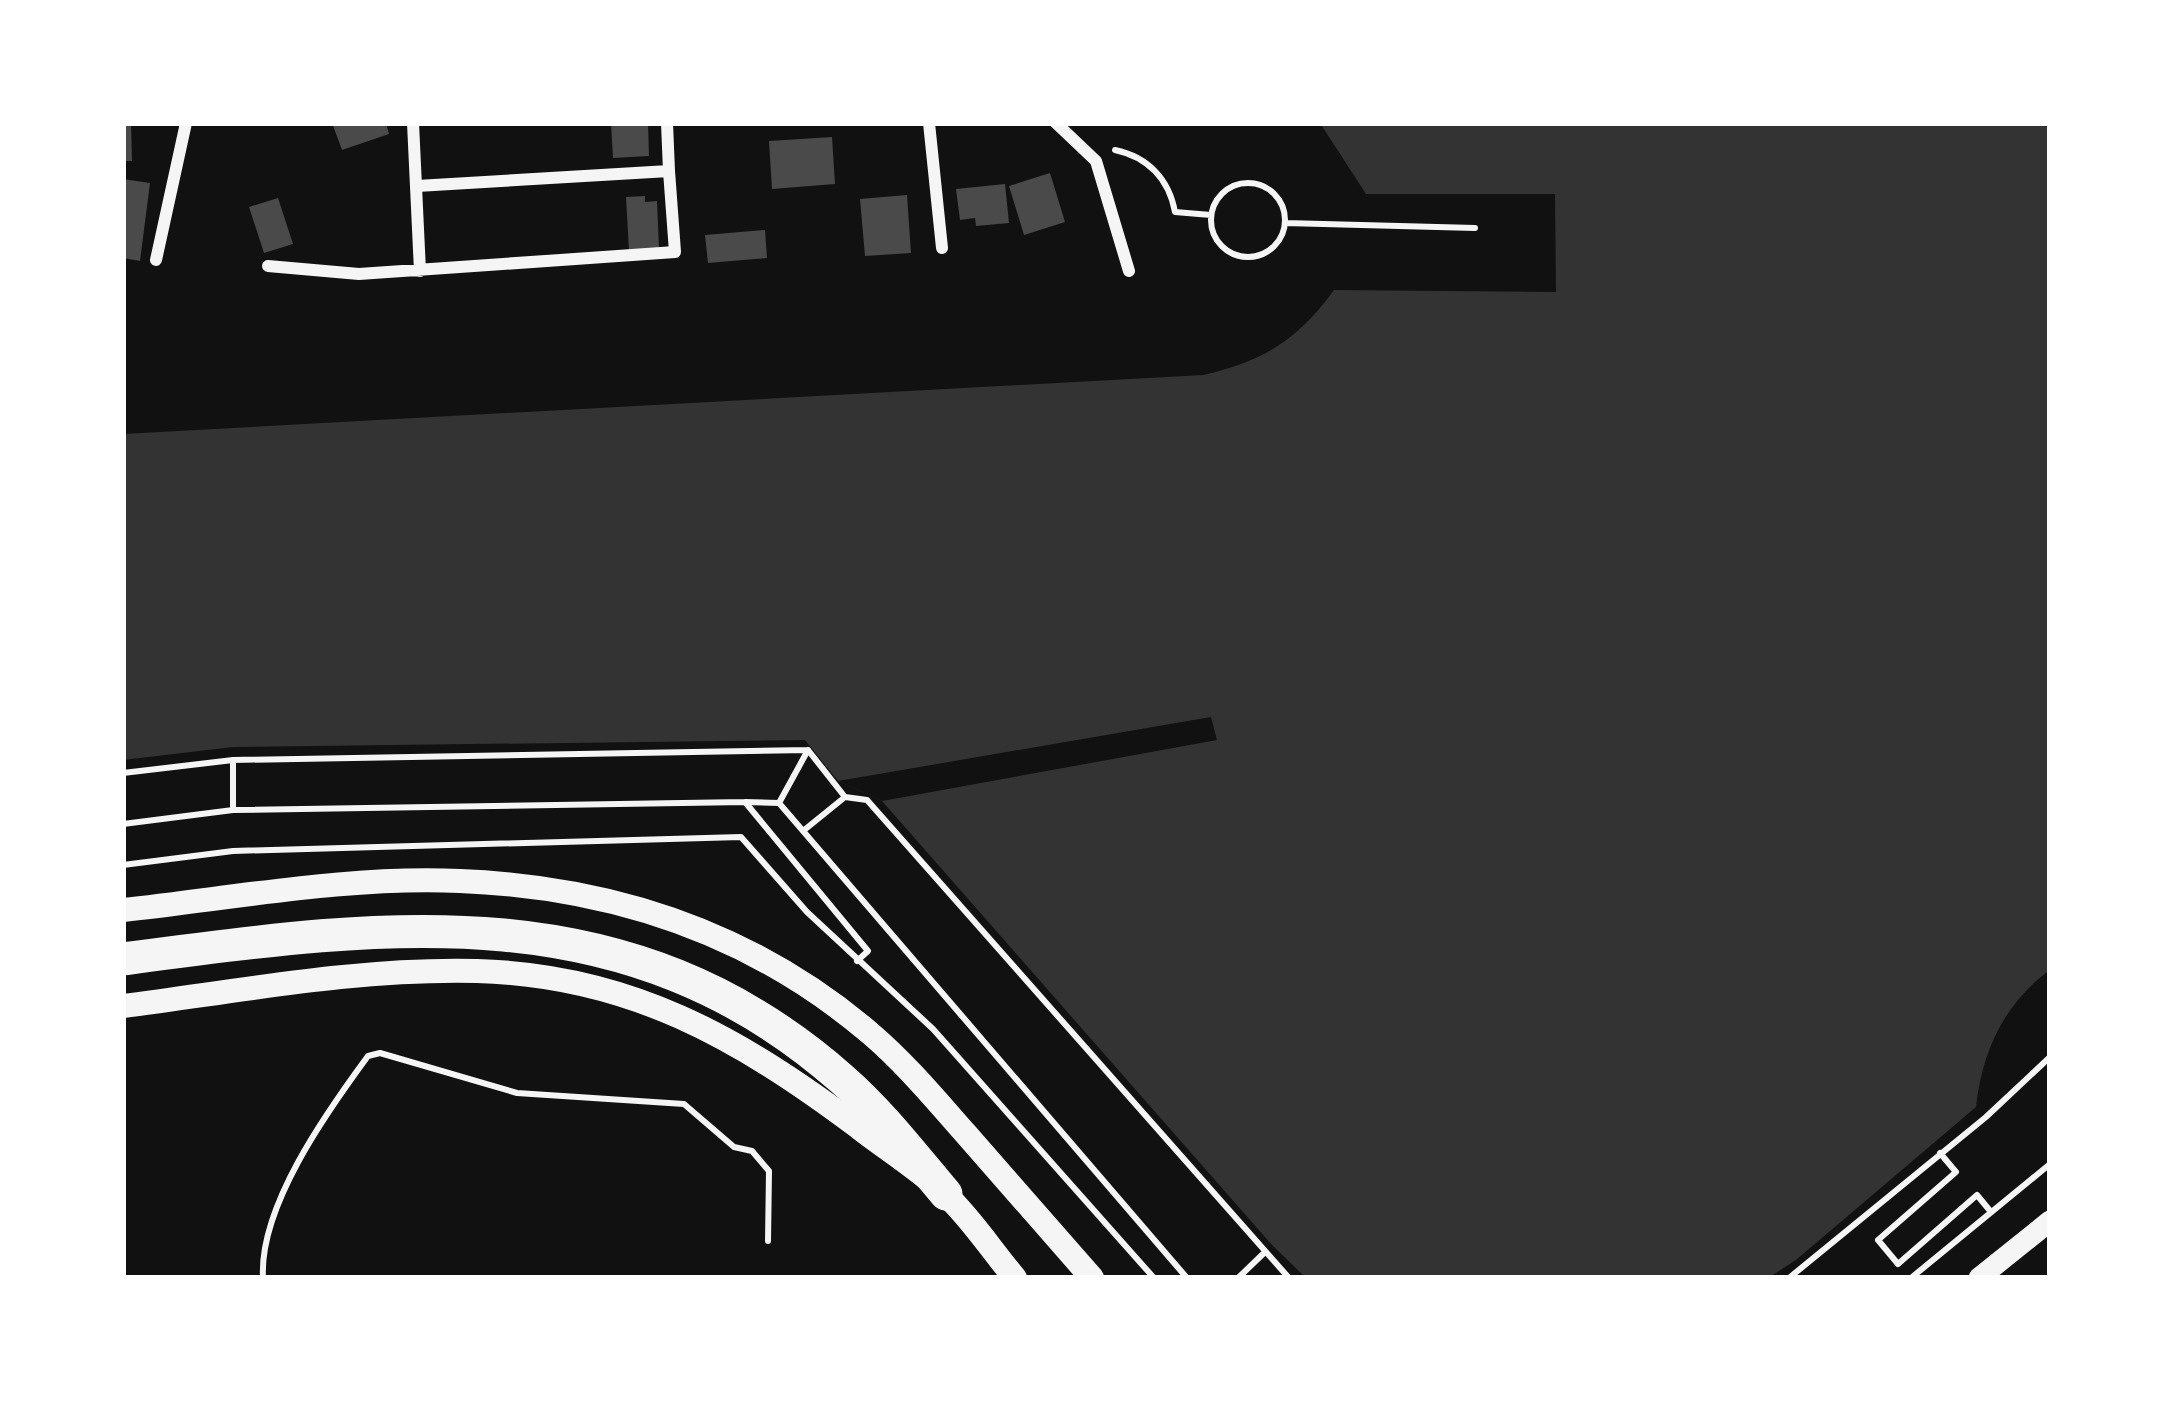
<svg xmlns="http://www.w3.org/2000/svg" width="2173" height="1401" font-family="'PT Sans Narrow',sans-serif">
	<rect width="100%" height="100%" fill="#111"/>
	<path fill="#333" d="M 1320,123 L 2050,123 L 2050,970 C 2004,1003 1982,1052 1976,1107 L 1796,1260 L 1768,1278 L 1306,1278 L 1272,1245 L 882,801 L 838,781 L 805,740 L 233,747 L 123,760 L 123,434 L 1203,375 C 1262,362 1298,340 1334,290 L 1556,292 L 1555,194 L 1366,194 Z"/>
	<path fill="#111" d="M 1211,717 L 1217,740 L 882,801 L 838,781 Z"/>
	<path fill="#4a4a4a" d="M 123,123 L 131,123 L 132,161 L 123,161 Z
		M 332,123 L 386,123 L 389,134 L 342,150 Z
		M 611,123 L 648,123 L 649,156 L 613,158 Z
		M 832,137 L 835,184 L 772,189 L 769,141 Z
		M 1050,173 L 1065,222 L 1024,235 L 1009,186 Z
		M 123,179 L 150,183 L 140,261 L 123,258 Z
		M 1005,184 L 1009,223 L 976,226 L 975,218 L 960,220 L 956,189 Z
		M 907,195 L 911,253 L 865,256 L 860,199 Z
		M 645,196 L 645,202 L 657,201 L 659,249 L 629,251 L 626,197 Z
		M 278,198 L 293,244 L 264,253 L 249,207 Z
		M 765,230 L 767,258 L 708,263 L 705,235 Z"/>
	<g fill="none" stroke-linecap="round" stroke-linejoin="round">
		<path stroke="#f5f5f5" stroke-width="6" d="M 1115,150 C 1148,157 1169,179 1175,212 L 1211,215
			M1211 220a37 37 0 1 1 74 0a37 37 0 1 1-74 0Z
			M 1285,223 L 1475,228
			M 233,760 L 233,810
			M 123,773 L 233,760 L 808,750 L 845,797 L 867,800 L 1289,1278
			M 745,802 L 779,803 L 1187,1278
			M 779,803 L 808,750
			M 123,824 L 233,810 L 745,802 L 868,951 L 857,961
			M 803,831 L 845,797
			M 123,865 L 233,851 L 741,837 L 807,912 L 933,1029 L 1154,1278
			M 1940,1153 L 1956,1172 L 1878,1240 L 1898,1264 L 1977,1195 L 1991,1212
			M 263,1278 C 259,1207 326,1113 368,1056 L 380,1053 L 517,1093 L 684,1104 L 734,1147 L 752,1151 L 769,1171 L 768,1241
			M 1238,1278 L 1264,1253
			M 1789,1278 L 1986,1117 L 2050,1057
			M 1911,1278 L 2050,1164"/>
		<path stroke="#f5f5f5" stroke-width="12" d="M 413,123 L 420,271
			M 667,123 L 669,171
			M 929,123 L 942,248
			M 1056,123 L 1096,161 L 1129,271
			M 156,260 L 186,123
			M 268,266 L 359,274 L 675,252 L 669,171 L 417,186"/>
		<path stroke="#f5f5f5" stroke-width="21" d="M 1979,1278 L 2050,1221"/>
		<path stroke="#f5f5f5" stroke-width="24" d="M 123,910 C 234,898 348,876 460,881 C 613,887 754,934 871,1034 C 906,1064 935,1099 966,1134 C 1008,1182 1050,1230 1092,1278
			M 123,1006 C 240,991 359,968 477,971 C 630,975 739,1038 858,1127 C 886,1149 919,1169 945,1194 C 971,1218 992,1251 1015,1278"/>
		<path stroke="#f5f5f5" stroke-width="33" d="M 123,959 C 384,924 627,889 842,1079 C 881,1113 913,1155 946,1194"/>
	</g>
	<rect width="2173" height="1401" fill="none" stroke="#ffffff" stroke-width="252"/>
</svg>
